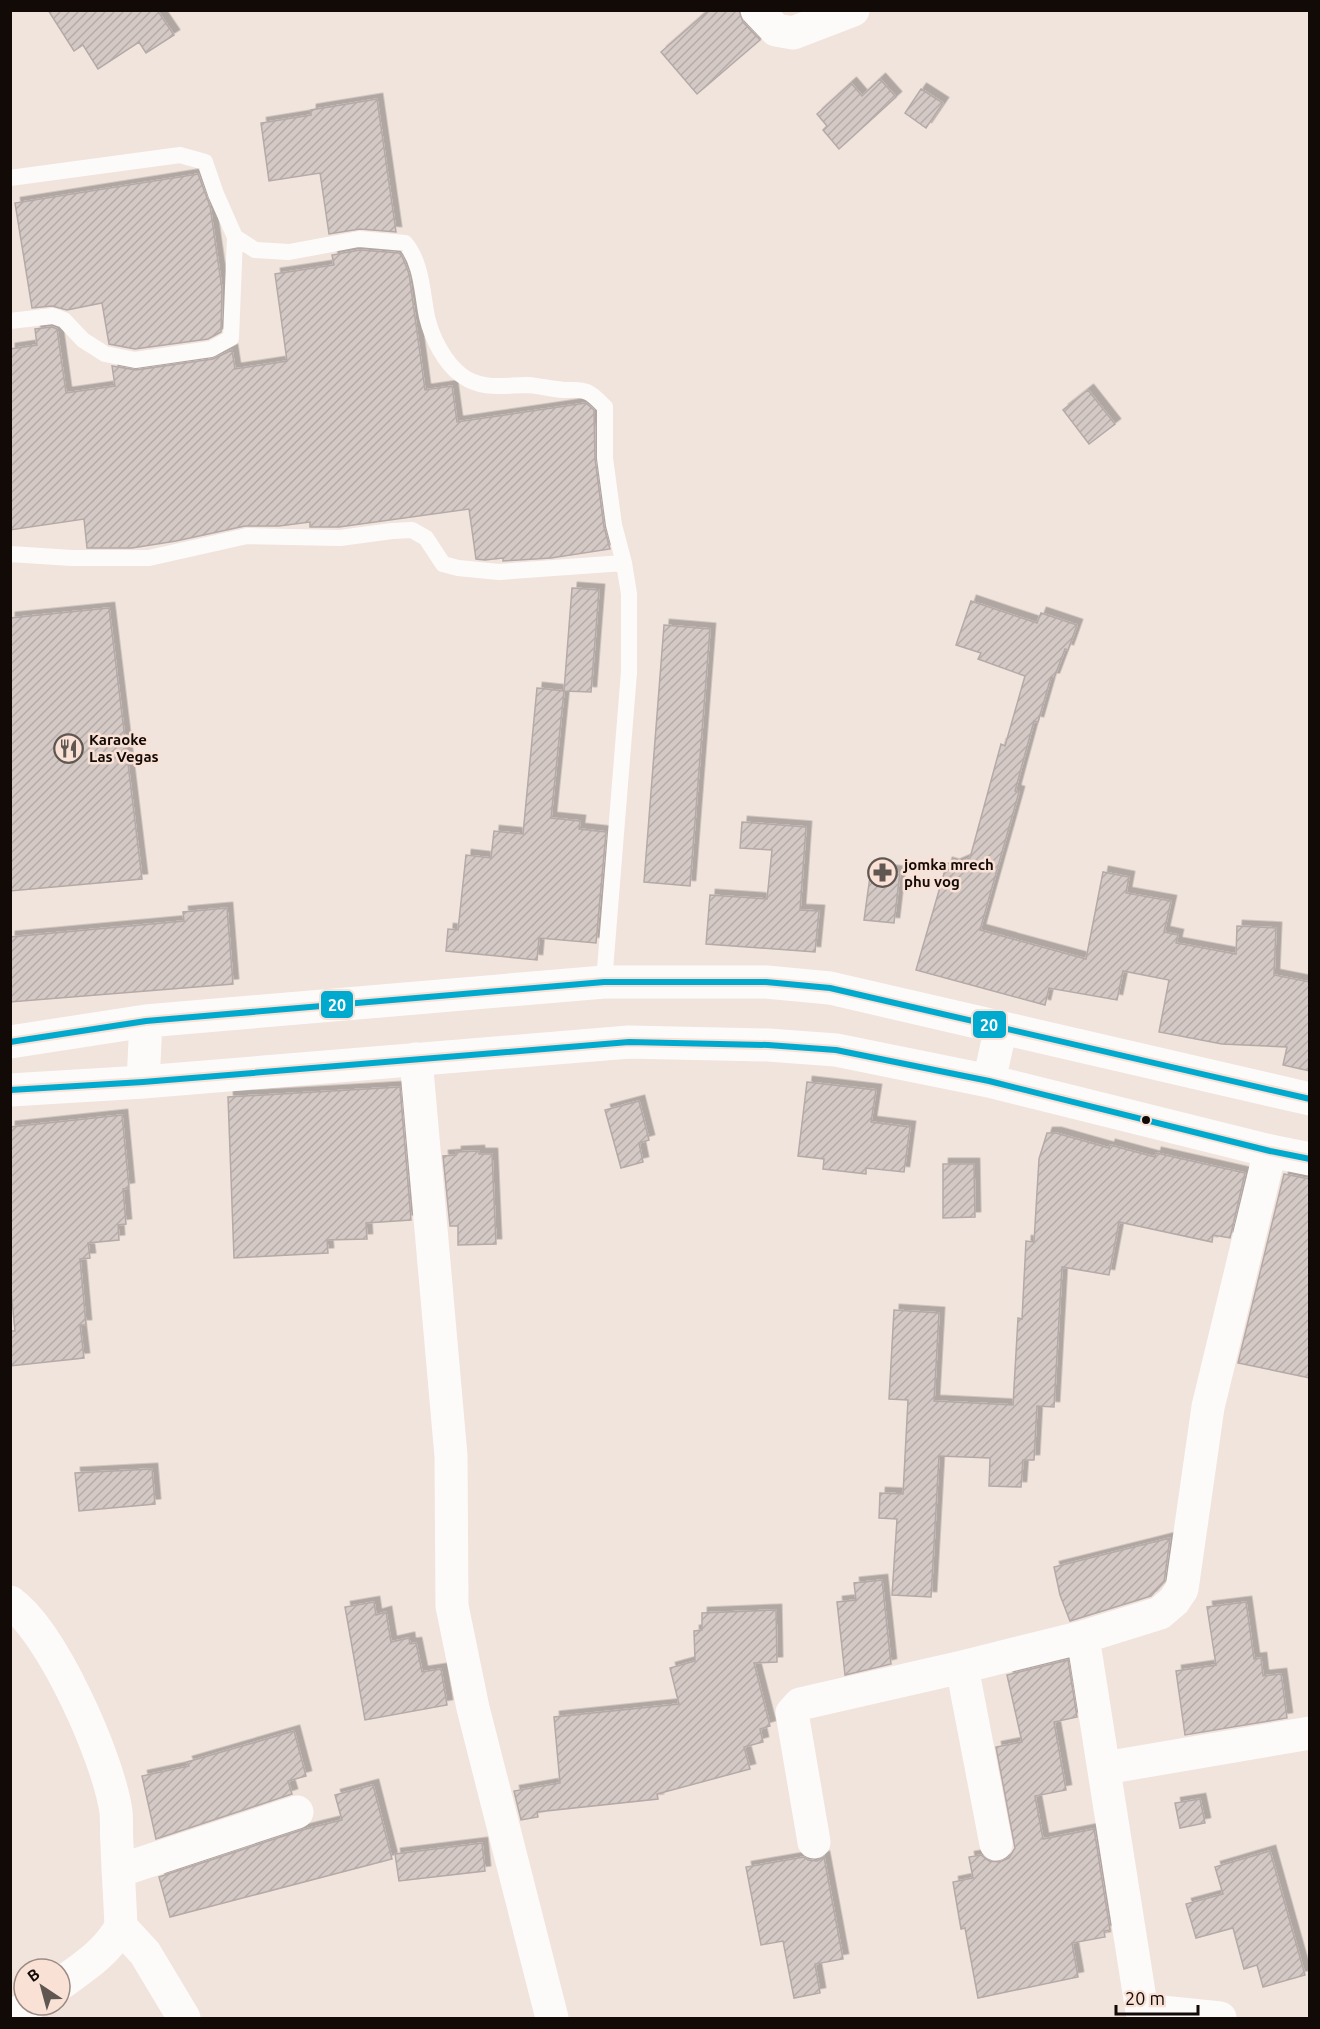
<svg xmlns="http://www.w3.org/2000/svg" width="1320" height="2029" font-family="Ubuntu,sans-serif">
	<defs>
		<pattern id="building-hatch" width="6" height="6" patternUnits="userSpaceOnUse" patternTransform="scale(1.5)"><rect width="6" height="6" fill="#d4c9c5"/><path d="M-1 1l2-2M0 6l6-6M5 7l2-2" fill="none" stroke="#b5aba8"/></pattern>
		<filter id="shadow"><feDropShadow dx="5.5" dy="-5.5" stdDeviation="0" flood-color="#0004"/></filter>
	</defs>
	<rect width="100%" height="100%" fill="#f1e4dd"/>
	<path fill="url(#building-hatch)" stroke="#b5aaa7" stroke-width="1.5" filter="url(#shadow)" d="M 48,10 L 157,10 L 174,35 L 146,53 L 139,42 L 98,69 L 83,45 L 74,51 Z
		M 709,10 L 739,10 L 743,22 L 760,40 L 697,94 L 661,52 Z
		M 880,79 L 896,97 L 839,149 L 823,130 L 827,126 L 817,114 L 851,83 L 862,96 Z
		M 921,89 L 943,103 L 926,128 L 905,113 Z
		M 377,99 L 396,232 L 360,229 L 329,234 L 320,173 L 269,181 L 261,123 L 311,115 L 311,110 Z
		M 198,174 L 210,206 L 222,289 L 221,332 L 208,339 L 135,349 L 109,344 L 102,303 L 67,310 L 52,306 L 32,308 L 15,203 Z
		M 360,250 L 399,253 L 402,256 L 409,274 L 425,390 L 452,386 L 457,422 L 586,403 L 594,410 L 595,459 L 604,527 L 610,549 L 551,558 L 503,561 L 503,558 L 485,560 L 476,559 L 469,509 L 339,527 L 310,527 L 310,522 L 279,526 L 245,526 L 176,541 L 132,548 L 87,548 L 84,519 L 10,530 L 10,349 L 37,345 L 35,329 L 52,327 L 57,329 L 66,393 L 115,386 L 112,366 L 136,370 L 213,359 L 232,350 L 235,369 L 287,361 L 275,274 L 334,265 L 332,255 Z
		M 1088,390 L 1115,424 L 1089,444 L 1063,410 Z
		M 572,588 L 599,590 L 591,692 L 564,691 Z
		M 971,601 L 1037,623 L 1041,613 L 1077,625 L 1068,650 L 1065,649 L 1054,678 L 1051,677 L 1038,722 L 1034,721 L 1015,791 L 1019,792 L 980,930 L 1086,959 L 1103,872 L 1129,877 L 1126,893 L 1171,901 L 1164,932 L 1178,935 L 1176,943 L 1236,954 L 1237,926 L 1276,928 L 1274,975 L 1310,982 L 1310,1071 L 1283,1065 L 1287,1047 L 1222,1044 L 1159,1032 L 1169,980 L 1123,971 L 1117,1000 L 1049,988 L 1045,1005 L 916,970 L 947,863 L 954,865 L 970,858 L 1001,744 L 1005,746 L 1025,676 L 978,659 L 981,653 L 956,645 Z
		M 109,608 L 142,879 L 10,891 L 10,618 Z
		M 664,625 L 710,629 L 690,886 L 644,882 Z
		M 537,688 L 564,691 L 551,818 L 580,821 L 579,829 L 606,832 L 596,943 L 539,938 L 537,960 L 446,951 L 448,929 L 458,930 L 466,855 L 491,858 L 494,831 L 523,834 Z
		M 742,822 L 806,827 L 800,910 L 819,911 L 815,952 L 706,944 L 710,895 L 767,899 L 772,850 L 740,848 Z
		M 871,869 L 900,872 L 894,923 L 864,920 Z
		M 227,908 L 233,984 L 10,1002 L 10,937 L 184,921 L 183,912 Z
		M 807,1082 L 876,1090 L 871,1122 L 910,1127 L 904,1172 L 866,1168 L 866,1174 L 823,1169 L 824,1159 L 798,1156 Z
		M 400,1087 L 411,1220 L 366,1223 L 367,1239 L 327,1240 L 328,1253 L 234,1258 L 228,1097 Z
		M 639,1101 L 649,1140 L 639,1143 L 643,1162 L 621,1168 L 605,1110 Z
		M 122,1115 L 129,1188 L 123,1189 L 126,1224 L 118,1225 L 119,1240 L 88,1243 L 90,1258 L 80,1259 L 86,1325 L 80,1325 L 84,1358 L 10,1366 L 10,1331 L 15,1331 L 10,1280 L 10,1127 Z
		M 1047,1133 L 1056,1133 L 1109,1148 L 1110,1145 L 1155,1157 L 1156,1153 L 1245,1173 L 1230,1238 L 1213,1235 L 1212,1242 L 1119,1222 L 1109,1275 L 1062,1267 L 1054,1407 L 1037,1406 L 1034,1460 L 1023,1460 L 1021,1487 L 989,1486 L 990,1458 L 939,1456 L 931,1597 L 892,1595 L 897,1519 L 879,1518 L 880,1493 L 903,1494 L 908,1400 L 889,1399 L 894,1310 L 939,1313 L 934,1401 L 1013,1405 L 1018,1318 L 1022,1319 L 1026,1241 L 1034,1242 L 1039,1159 Z
		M 479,1151 L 479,1154 L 492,1154 L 496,1244 L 458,1245 L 458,1226 L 450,1226 L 443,1156 L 456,1155 L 456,1152 Z
		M 943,1164 L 974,1164 L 975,1217 L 943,1218 Z
		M 1284,1174 L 1310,1179 L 1310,1378 L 1238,1363 Z
		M 152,1469 L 155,1504 L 79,1511 L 75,1473 Z
		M 1170,1538 L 1164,1582 L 1151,1596 L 1070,1621 L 1060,1595 L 1054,1567 Z
		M 882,1580 L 891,1664 L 845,1675 L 837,1602 L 856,1600 L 854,1583 Z
		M 374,1602 L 376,1615 L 386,1612 L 391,1642 L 409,1638 L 410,1644 L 416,1643 L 422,1672 L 441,1669 L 447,1705 L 365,1720 L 345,1607 Z
		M 1246,1602 L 1254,1659 L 1261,1658 L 1263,1676 L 1281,1674 L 1287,1718 L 1185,1735 L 1176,1671 L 1216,1665 L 1207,1607 Z
		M 776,1610 L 777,1662 L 754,1663 L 770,1726 L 760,1729 L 763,1742 L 744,1747 L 750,1769 L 657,1794 L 658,1799 L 537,1812 L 538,1817 L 521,1820 L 514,1791 L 560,1783 L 554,1717 L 679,1704 L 670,1668 L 695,1661 L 694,1631 L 702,1630 L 702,1613 Z
		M 1068,1660 L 1077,1717 L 1054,1722 L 1066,1790 L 1035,1796 L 1043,1839 L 1094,1829 L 1110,1930 L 1104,1931 L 1105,1937 L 1072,1943 L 1078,1977 L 978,1998 L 965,1928 L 961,1929 L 953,1882 L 973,1878 L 969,1857 L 981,1855 L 989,1861 L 1000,1862 L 1009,1858 L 1015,1848 L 996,1747 L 1022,1742 L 1007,1675 Z
		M 294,1731 L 306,1776 L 288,1781 L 292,1794 L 156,1839 L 142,1776 L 189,1766 L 187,1762 Z
		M 373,1785 L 392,1859 L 170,1917 L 159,1877 L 302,1830 L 342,1820 L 335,1795 Z
		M 1200,1799 L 1205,1823 L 1180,1828 L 1175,1803 Z
		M 482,1843 L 485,1871 L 399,1881 L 395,1854 Z
		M 1270,1851 L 1305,1975 L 1263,1987 L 1257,1965 L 1244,1969 L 1233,1928 L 1196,1938 L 1186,1904 L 1223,1894 L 1215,1867 Z
		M 804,1857 L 808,1860 L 817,1861 L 824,1857 L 843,1959 L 815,1964 L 820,1993 L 794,1998 L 783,1941 L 761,1945 L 746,1867 Z"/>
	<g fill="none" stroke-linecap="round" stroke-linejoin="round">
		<path stroke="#fdfbfa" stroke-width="16" d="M 10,178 L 180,155 L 205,162 L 216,194 L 235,237 L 255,250 L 289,252 L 359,239 L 405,243 C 422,263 422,292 427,317 C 432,338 444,362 461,375 C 482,391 505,385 528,385 C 540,386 552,389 564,390 C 571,390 581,389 587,392 C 594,395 600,402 605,407 L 605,458 L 614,525 L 624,563 L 629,594 L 629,672 L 604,982
			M 10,321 L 53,316 L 64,320 L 83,340 L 105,354 L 135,360 L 211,349 L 231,338 L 235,237
			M 10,554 L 72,558 L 149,558 L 247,536 L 340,538 L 392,531 L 412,530 L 426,538 L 443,564 L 458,568 L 499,572 L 624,563"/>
		<path stroke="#fdfbfa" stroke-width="33" d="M 757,10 L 776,30 L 793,33 L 853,10
			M 416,1059 L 451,1456 L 452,1606 L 473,1708 L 552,2018
			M 10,1602 C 53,1633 109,1760 116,1812 C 117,1823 116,1834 117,1844 C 118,1872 120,1900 121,1927 C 106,1953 84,1967 60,1984
			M 1083,1637 L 1143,2018
			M 962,1667 L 996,1844
			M 1105,1768 L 1310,1733
			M 814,1842 L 792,1713 L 800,1704 L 962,1667 L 1083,1637 L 1160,1613 L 1174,1601 L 1182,1589 L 1208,1407 L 1270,1151
			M 118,1871 L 297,1812
			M 121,1927 L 145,1953 L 184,2018
			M 1142,2010 L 1220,2018
			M 11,2018 L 30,2005"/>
		<path stroke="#fdfbfa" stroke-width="33" d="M 10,1042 L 146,1021 L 604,982 L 766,982 L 830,988 L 1310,1099
			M 989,1081 L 1001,1027
			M 143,1082 L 146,1021
			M 10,1090 L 143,1082 L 629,1042 L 768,1045 L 836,1050 L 989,1081 L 1270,1151 L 1310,1159"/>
		<defs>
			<path id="bus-1" d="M 10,1042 L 146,1021 L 604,982 L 766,982 L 830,988 L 1310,1099
				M 10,1090 L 143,1082 L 629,1042 L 768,1045 L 836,1050 L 989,1081 L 1270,1151 L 1310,1159"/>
		</defs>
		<use href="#bus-1" stroke="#f9e1d5" stroke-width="10"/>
		<use href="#bus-1" stroke="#00a9ce" stroke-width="6"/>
	</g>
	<defs>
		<symbol id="restaurant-ring" viewBox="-11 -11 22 22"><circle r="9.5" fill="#f9e1d5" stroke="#605652" stroke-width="1.5"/><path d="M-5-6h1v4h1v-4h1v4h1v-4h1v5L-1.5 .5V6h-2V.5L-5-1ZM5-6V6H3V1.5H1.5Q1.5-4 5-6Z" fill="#605652"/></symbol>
		<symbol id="pharmacy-ring" viewBox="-11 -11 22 22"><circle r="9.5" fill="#f9e1d5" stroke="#605652" stroke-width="1.5"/><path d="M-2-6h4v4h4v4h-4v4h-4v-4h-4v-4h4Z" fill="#605652"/></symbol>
	</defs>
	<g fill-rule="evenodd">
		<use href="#restaurant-ring" x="52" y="732" width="33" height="33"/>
		<use href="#pharmacy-ring" x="866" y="856" width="33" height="33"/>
	</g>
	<circle fill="#120a07" stroke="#f9e1d5" stroke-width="2" cx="1146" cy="1120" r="5"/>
	<g text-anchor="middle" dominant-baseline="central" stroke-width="5" stroke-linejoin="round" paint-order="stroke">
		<g font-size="15" font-weight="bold" fill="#120a07" stroke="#f9e1d5" text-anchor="start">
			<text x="89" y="739">Karaoke<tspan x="89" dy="17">Las Vegas</tspan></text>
			<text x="904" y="864">jomka mrech<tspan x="904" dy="17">phu vog</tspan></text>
		</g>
	</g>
	<g stroke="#f9e1d5" stroke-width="2">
		<rect x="320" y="990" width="34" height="29" rx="6" fill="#00a9ce"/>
		<rect x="972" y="1010" width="35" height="29" rx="6" fill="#00a9ce"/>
	</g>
	<g font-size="16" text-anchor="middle" font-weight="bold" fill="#fff">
		<text x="337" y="1011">20</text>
		<text x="989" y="1031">20</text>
	</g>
	<rect width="1320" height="2029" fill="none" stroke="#120a07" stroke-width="24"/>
	<g transform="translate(42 1987) rotate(324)"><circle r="28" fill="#f9e1d5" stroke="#9d8b83" stroke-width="1.5"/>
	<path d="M0-4.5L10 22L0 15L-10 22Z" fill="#605652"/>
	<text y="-9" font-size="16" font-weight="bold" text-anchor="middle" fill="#120a07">B</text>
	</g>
	<path d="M1116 2005v9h82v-9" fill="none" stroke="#120a07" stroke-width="3"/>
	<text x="1125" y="2005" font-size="18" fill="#120a07" stroke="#f9e1d5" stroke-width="4.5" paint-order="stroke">20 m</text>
</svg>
